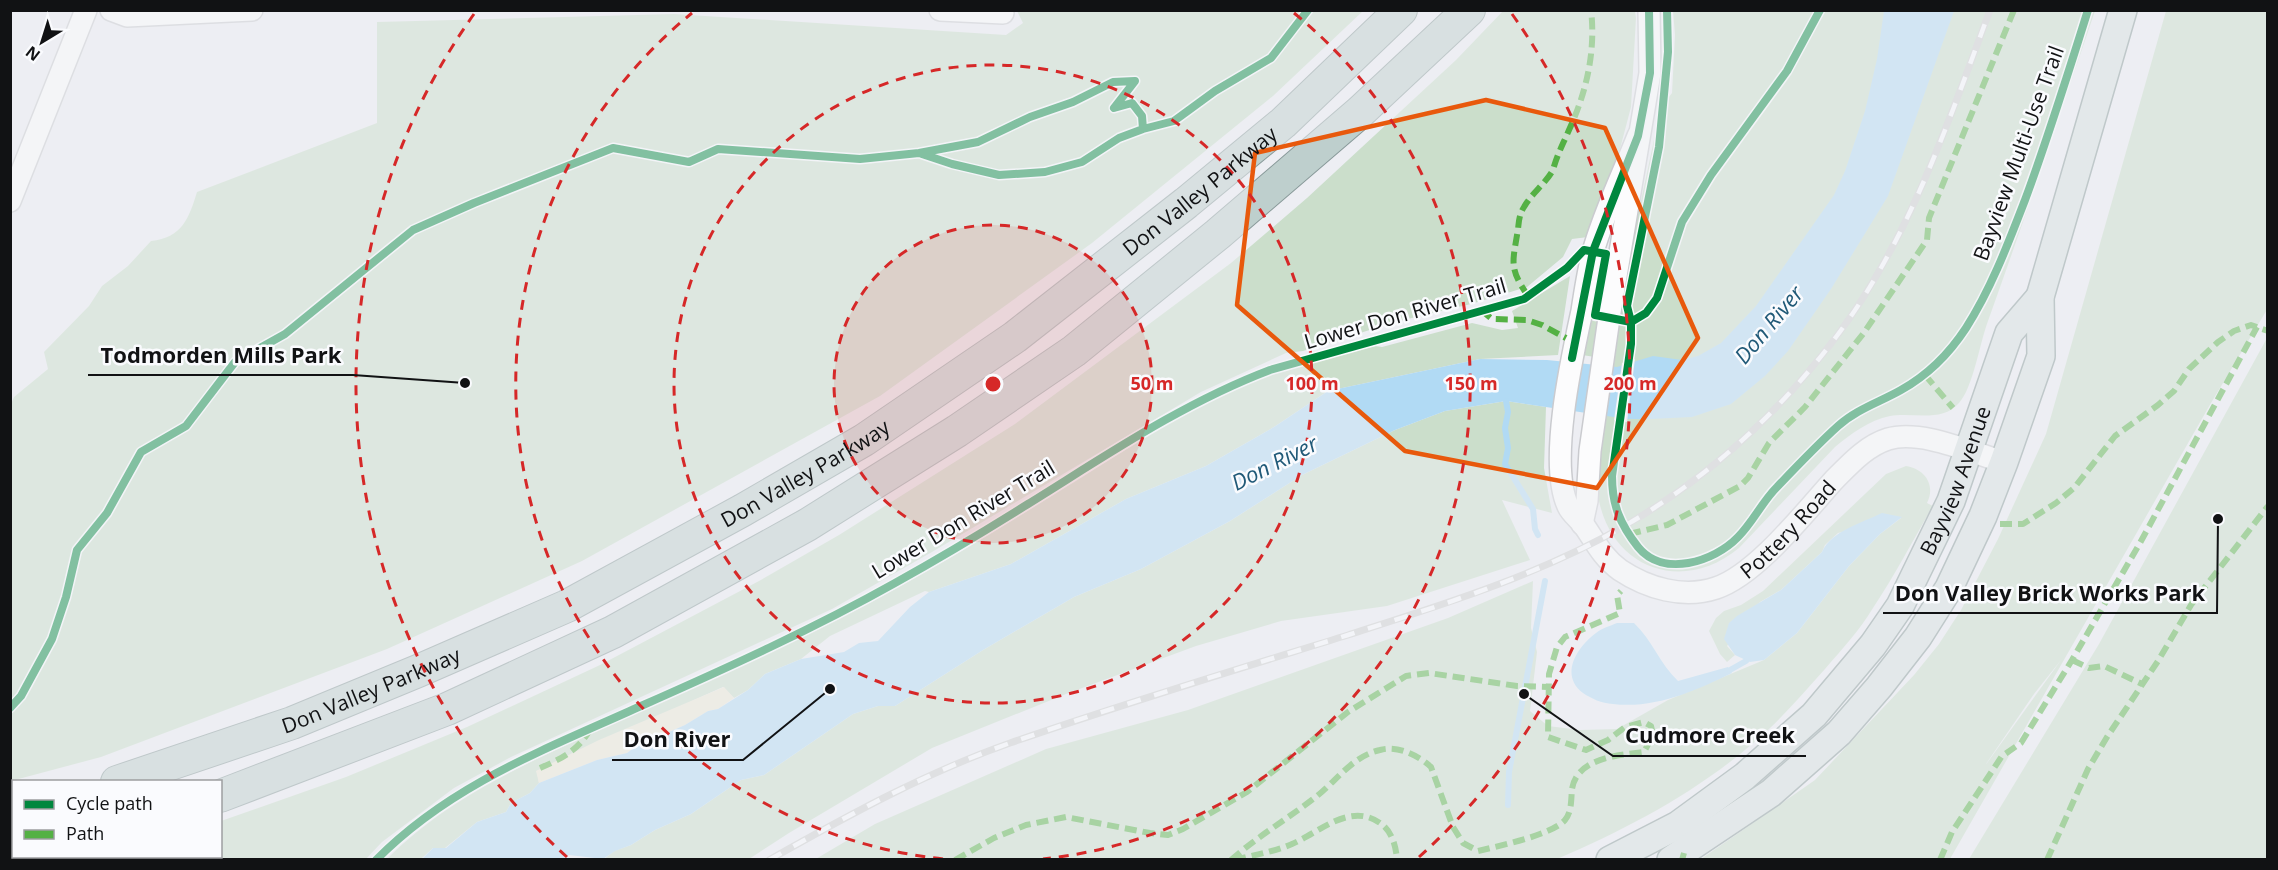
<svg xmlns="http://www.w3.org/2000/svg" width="2278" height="870" font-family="'Open Sans',sans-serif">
	<rect width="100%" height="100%" fill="#edeef3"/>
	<path fill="#cbdecb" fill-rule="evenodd" d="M 1017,11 L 1363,11 L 1273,96 L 1092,243 L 880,396 L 582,561 L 387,649 L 101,757 L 11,781 L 11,404 L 14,397 L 48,369 L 44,352 L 89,306 L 102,286 L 128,266 L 151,241 C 182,238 189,218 197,192 L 377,123 L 377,22 L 674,14 L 1006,35 L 1023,23 Z
		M 1503,11 L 1635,11 L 1636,18 L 1631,107 L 1620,149 L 1601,195 L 1588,237 L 1572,239 L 1563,257 L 1527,287 L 1471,304 L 1395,322 L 1303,351 L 1286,353 L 1201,392 L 932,552 L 832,609 L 511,757 L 454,788 L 382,842 L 366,859 L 100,860 L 110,856 L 220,856 L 221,821 L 346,777 L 467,727 L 600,665 L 759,581 L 839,535 L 1015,424 L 1231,263 L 1307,198 L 1456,60 Z
		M 1673,11 L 2095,11 C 2060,114 2025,218 1988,321 C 1980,342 1973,388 1959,403 C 1942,423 1913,412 1890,416 C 1869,420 1851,434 1835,447 L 1739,548 C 1685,593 1614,571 1599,501 C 1597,494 1598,485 1598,478 L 1619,304 L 1661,107 L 1672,93 L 1675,35 Z
		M 2166,11 L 2267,11 L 2268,308 L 2211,403 L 1950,859 L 1701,859 L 1815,780 L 1914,675 L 1939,644 L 1961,610 L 1998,539 L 2046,434 ZM 2061,660 L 1987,763 L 1986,764 L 2034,694 Z
		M 1570,276 L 1558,355 L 1480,359 L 1328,391 L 1274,427 L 1206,466 L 1126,499 L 1011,564 L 929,592 L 925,591 L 830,636 L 801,659 L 765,674 L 748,690 L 734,698 L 723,687 L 537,771 L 539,783 L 530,793 L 511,803 L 506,812 L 477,822 L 445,848 L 433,848 L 421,859 L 386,860 C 448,797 527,763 606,727 C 685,692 764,657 841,618 C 924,575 1004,526 1084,476 C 1141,440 1198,402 1261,378 C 1298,365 1337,355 1375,346 L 1382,347 L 1472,323 L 1502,330 L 1518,328 L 1512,311 Z
		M 1588,320 L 1599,322 L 1595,357 L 1582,355 Z
		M 2267,338 L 2267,859 L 1969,859 L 2099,644 Z
		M 1506,401 L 1546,407 L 1544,468 L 1552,513 L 1502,500 L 1530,560 L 1387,606 L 1281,621 L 1196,646 L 1066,694 L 932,748 L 789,833 L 749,859 L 603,860 L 614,851 L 631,845 L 655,830 L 691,814 L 741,780 L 764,775 L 853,714 L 878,706 L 895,706 L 983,650 L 1074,597 L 1141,569 L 1230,521 L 1302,475 L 1395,430 L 1445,411 Z
		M 1906,466 C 1925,469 1936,485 1927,503 L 1933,506 C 1913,540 1895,575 1873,608 C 1860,630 1842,649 1825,669 C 1807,689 1789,710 1769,729 C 1708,786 1634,826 1557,859 L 814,860 L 875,824 L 1046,749 L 1188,710 L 1448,618 L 1533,581 L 1531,628 L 1537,652 L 1530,711 L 1548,726 L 1580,730 L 1617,729 L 1668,700 L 1764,660 L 1797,633 L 1849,566 L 1880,534 L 1901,518 L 1838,533 L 1825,545 L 1822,552 L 1781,590 L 1760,602 L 1727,646 L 1735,655 L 1727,662 L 1720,654 L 1709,631 L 1716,618 L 1724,611 L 1741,605 L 1763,591 L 1886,474 Z"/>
	<path fill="#eee8d6" d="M 724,687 L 734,698 L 718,709 L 708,711 L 685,725 L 635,747 L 627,753 L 597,760 L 539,783 L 536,771 L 599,740 Z"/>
	<path fill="#b1daf4" d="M 1884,11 L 1954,11 L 1888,196 L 1831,289 L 1788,351 L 1765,376 L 1731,404 L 1692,417 L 1650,419 L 1627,419 L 1506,401 L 1445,411 L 1395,430 L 1302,475 L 1230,521 L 1141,569 L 1074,597 L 983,650 L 895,706 L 878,706 L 853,714 L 764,775 L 741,780 L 691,814 L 655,830 L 631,845 L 615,851 L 603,859 L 569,855 L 562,860 L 421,860 L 433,848 L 446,848 L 477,822 L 506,812 L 511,803 L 530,793 L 539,783 L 597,760 L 627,753 L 635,747 L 685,725 L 708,711 L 718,709 L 748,690 L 765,674 L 801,659 L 844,652 L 859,643 L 878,641 L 910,607 L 929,592 L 1011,564 L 1126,499 L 1206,466 L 1274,427 L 1328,391 L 1480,359 L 1547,360 L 1617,367 L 1653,356 L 1682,360 L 1698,356 L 1721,343 L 1756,306 L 1834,195 L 1845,171 L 1865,111 L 1877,59 Z
		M 1882,513 L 1902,517 L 1880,534 L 1849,566 L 1797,633 L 1764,660 L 1750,662 L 1735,655 L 1724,639 L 1729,623 L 1737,616 L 1781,590 L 1822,552 C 1831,531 1862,523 1882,513 Z
		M 1617,623 L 1634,623 C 1652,640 1660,664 1678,681 L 1728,667 L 1732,673 C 1695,691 1655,709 1613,704 C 1601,703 1592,699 1583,693 C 1559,675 1577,647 1596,633 C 1602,628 1610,626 1617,623 Z"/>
	<path fill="#edeef3" d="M 1635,359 L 1627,422 L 1614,420 L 1622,363 Z"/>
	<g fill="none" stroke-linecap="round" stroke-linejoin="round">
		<path stroke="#b1daf4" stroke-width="6" d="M 1506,401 L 1508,412 L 1505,428 L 1508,448 L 1505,464 L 1533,509 L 1535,529 L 1538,535
			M 1730,670 L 1746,661
			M 1508,805 L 1509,772 L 1545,581"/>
		<defs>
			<g id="minor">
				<path d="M 111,10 L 127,16 L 252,10"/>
				<path d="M 940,10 L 1003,13"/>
				<path id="s1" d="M 1638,136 C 1623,174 1604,212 1593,252 C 1588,271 1585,291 1582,311 C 1572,357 1548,464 1568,506 C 1571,513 1578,518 1583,524 C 1595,541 1602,557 1620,570 C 1647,588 1683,599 1716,588 C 1756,575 1805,512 1834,480 C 1850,464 1866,446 1888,439 C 1921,429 1972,453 2004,462"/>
				<path d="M 10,201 L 86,10"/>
				<path d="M 1582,524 L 1587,501 L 1590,451 L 1609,318 L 1650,73 L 1649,10"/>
			</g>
			<g id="major">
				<path id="s2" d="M 1610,860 L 1678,825 L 1745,776 L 1814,715 L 1873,645 L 1900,606 L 1951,501 L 2009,333 L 2040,297"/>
				<path d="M 1671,860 L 1771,793 L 1839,733 L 1879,687 L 1918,637 L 1949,588 L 1983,516 L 2004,462 L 2041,356 L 2040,297 L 2123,10"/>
			</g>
			<g id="highway">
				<path id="s3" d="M 117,782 L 292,723 L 418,671 L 567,606 L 743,510 L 864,440 L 1015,337 L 1186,203 L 1283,123 L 1401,10"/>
				<path d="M 220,796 L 447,709 L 613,632 L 807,525 L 957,431 L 1074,351 L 1218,234 L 1360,112 L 1469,10"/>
				<path d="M 10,814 L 14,813"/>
				<path d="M 10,859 L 20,856"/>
			</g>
		</defs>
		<use href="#minor" stroke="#cacbcf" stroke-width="24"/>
		<use href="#major" stroke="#899" stroke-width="30"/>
		<use href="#highway" stroke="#899" stroke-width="34"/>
		<use href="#minor" stroke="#fcfcfd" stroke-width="21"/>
		<use href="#major" stroke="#d7e1df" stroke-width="27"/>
		<use href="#highway" stroke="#becfcd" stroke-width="32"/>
		<defs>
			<path id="rail" d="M 769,860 C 847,816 925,773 1010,743 C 1122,704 1235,670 1348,635 C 1442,605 1540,575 1626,525 C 1708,478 1779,413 1836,337 C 1909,240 1948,123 1990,10"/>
		</defs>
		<use href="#rail" stroke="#cecece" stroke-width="7"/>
		<use href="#rail" stroke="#fafbfe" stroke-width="4.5" stroke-dasharray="14" stroke-linecap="butt"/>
		<path stroke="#54b144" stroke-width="6" stroke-dasharray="12 6" stroke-linecap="butt" d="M 1528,296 C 1508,267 1513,262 1518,229 C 1519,221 1519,215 1524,207 C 1532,193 1545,184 1553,170 C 1557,155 1563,144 1569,130 C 1586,93 1596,52 1591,10
			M 1481,310 L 1492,319 L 1527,320 L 1542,325 L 1566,338
			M 1925,375 L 1953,408
			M 2000,524 L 2023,524 L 2056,503 L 2074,488 L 2115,436 L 2158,405 L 2174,391 L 2189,369 L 2218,342 L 2234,331 L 2251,325 L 2268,331
			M 1629,534 L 1667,525 L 1740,486 L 1748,478 L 1769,443 L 1805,407 L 1863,334 L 1927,240 L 1929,218 L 2014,10
			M 2072,660 L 2089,668 L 2104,666 L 2142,684
			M 540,768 C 559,760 579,750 589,731
			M 955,860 L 994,838 L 1026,825 L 1066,817 L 1150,833 L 1168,835 L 1183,829 L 1247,792 L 1348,712 L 1406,676 L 1429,673 L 1517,686 L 1548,687
			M 1231,860 C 1258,836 1289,818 1317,796 C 1337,780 1353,756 1380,750 C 1397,745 1418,755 1431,767 L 1453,827 L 1463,843 L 1478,851 C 1498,846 1552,835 1565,820 C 1572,812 1571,799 1572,789 C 1577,758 1618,755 1644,752 L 1653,735 L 1651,726 L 1644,722 L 1625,727 L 1608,740 L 1586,750 L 1548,737 L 1549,674 L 1557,647 L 1565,637 L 1620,613 L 1617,595 L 1621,591
			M 1234,860 C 1254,855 1273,852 1292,844 C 1320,832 1350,802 1380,823 C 1392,831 1396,846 1397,860
			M 1682,860 L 1684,853
			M 1940,860 L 1952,832 L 2002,756 L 2021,743 L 2072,660 L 2140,543 L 2257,327
			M 2047,860 L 2088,769 L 2107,737 L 2158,661 L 2191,605 L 2268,506"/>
		<defs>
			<path id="cycleway" d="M 1667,10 L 1668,52 L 1659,147 L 1627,306 L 1631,322 L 1631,344 L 1612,476 C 1612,505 1620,524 1638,547 C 1663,578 1714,562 1738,537 C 1753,522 1762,502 1777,487 C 1797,466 1817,445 1838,426 C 1857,409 1880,402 1901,390 C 1928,375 1949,354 1966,328 C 1991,289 2008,244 2025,200 C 2048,138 2068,74 2088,10
				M 922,154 L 952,164 L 999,175 L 1045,172 L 1082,162 L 1119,138 L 1143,129
				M 1631,322 L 1646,313 L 1657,298 L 1682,222 L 1711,175 L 1787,71 L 1820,10
				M 1572,358 L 1593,251 L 1638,136 L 1650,73 L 1649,10
				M 10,708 L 21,696 L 52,639 L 66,597 L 77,550 L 107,513 L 141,452 L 186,426 L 235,362 L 285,334 L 413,230 L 474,203 L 613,148 L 689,162 L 718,149 L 860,159 L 919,153 L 978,142 L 1030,117 L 1073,102 L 1113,82 L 1135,81 L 1114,108 L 1132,103 L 1142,116 L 1143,129 L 1174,121 L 1215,91 L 1271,58 L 1308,10
				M 376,860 C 451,784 546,749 641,706 C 727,668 813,629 895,583 C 940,558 985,531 1028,504 C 1107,455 1183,403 1270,370 L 1524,299 L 1567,268 L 1584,250 L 1606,254 L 1595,315 L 1631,322"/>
		</defs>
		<use href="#cycleway" stroke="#fafbfe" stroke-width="11"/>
		<use href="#cycleway" stroke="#00873e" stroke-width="8"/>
	</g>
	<path d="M0 0H2278V870H0ZM 1486,100 L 1605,128 L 1698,338 L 1597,488 L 1405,451 L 1237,305 L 1255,153 Z" fill="#edeef3" fill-opacity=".55" fill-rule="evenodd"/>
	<path fill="none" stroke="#e8590c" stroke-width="4.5" stroke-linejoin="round" d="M 1486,100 L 1605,128 L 1698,338 L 1597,488 L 1405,451 L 1237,305 L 1255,153 Z"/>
	<circle cx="993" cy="384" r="159" fill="#d62828" fill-opacity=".12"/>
	<g fill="none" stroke="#d62828" stroke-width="3" stroke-dasharray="10 8">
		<circle cx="993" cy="384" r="159"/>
		<circle cx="993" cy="384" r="319"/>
		<path d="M943 859A478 478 0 0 1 692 13M1294 13A478 478 0 0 1 1043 859"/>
		<path d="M567 857A637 637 0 0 1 474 14M1512 14A637 637 0 0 1 1419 857"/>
	</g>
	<g text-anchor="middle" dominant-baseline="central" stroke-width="5" stroke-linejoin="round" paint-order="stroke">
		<g font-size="21" fill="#111214" stroke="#fafbfe">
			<text transform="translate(2018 153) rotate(-70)">Bayview Multi-Use Trail</text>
			<text stroke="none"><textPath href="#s3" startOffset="1242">Don Valley Parkway</textPath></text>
			<text transform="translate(1405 313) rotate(-16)">Lower Don River Trail</text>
			<text stroke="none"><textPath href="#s3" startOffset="756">Don Valley Parkway</textPath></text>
			<text stroke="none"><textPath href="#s2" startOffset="528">Bayview Avenue</textPath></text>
			<text transform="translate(963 519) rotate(-31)">Lower Don River Trail</text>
			<text stroke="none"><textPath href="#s1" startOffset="660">Pottery Road</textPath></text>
			<text stroke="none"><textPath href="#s3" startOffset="270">Don Valley Parkway</textPath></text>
		</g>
		<g font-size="22" font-style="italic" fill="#215a78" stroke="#fafbfe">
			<text transform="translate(1768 324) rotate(-50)">Don River</text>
			<text transform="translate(1274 462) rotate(-27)">Don River</text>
		</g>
	</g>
	<circle cx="993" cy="384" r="9" fill="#d62828" stroke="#fafbfe" stroke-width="3"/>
	<g font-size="18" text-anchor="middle" font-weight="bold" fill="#d62828" stroke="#fafbfe" stroke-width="5" stroke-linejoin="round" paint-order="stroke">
		<text x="1152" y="390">50 m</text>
		<text x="1312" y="390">100 m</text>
		<text x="1471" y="390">150 m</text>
		<text x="1630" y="390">200 m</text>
	</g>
	<path fill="none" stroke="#111214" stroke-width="2" d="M465 383L353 375H88M2218 519L2217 613H1883M1524 694L1613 756H1806M830 689L743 760H612"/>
	<g fill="#111214" stroke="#fafbfe" stroke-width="2">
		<circle cx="465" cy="383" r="6"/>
		<circle cx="2218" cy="519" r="6"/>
		<circle cx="1524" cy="694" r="6"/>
		<circle cx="830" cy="689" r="6"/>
	</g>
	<g font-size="22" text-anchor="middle" font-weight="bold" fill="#111214" stroke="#fafbfe" stroke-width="5" stroke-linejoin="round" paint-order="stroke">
		<text x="221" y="363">Todmorden Mills Park</text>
		<text x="2050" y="601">Don Valley Brick Works Park</text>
		<text x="1710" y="743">Cudmore Creek</text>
		<text x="677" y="747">Don River</text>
	</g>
	<rect width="2278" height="870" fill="none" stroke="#111214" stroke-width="24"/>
	<rect x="12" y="780" width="210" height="78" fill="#fafbfe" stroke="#9d9ea0" stroke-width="1.5"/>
	<rect x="24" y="800" width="30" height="9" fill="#00873e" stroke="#9d9ea0" stroke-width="1.5"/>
	<text x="66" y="810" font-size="18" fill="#111214">Cycle path</text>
	<rect x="24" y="830" width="30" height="9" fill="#54b144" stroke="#9d9ea0" stroke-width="1.5"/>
	<text x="66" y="840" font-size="18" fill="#111214">Path</text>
	<g transform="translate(42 42) rotate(218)" stroke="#fafbfe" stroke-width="4.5" paint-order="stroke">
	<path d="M0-4.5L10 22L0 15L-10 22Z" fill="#111214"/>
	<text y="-9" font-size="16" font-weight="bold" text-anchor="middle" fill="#111214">N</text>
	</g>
</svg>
